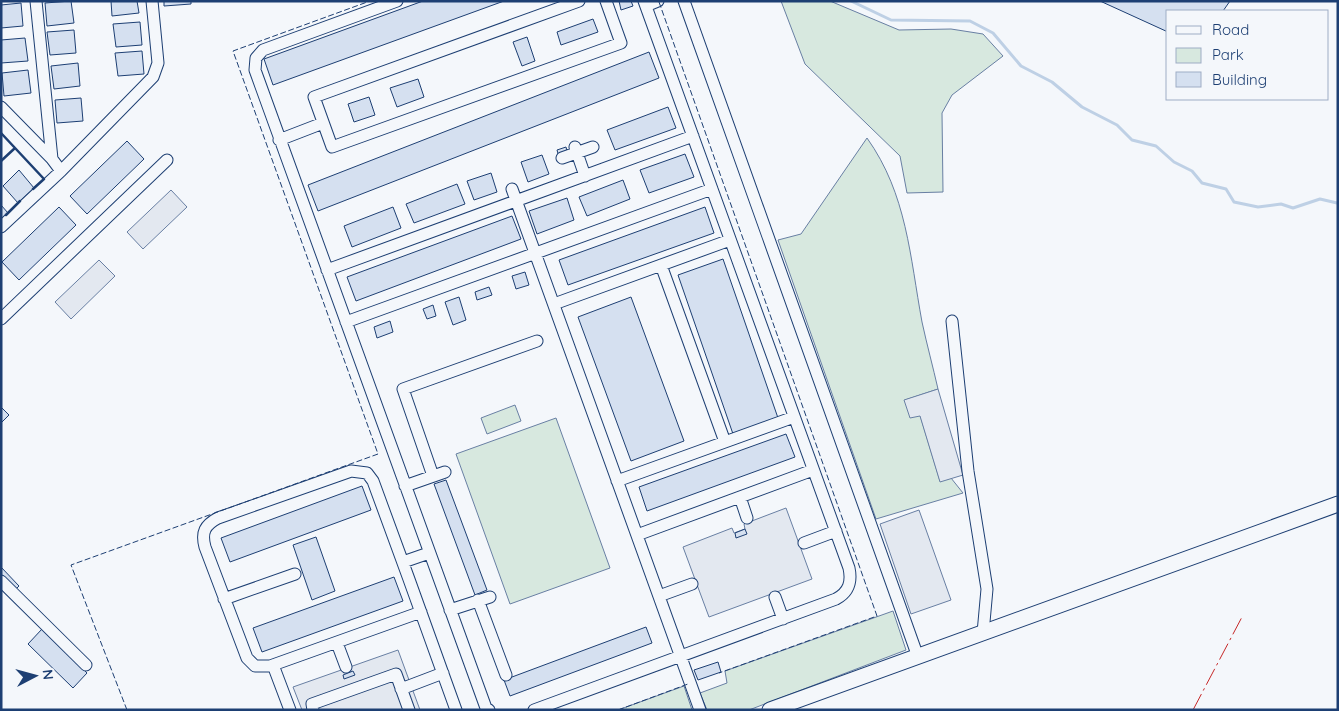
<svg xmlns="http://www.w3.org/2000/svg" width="1339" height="711" font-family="Quicksand,sans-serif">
	<rect width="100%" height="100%" fill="#f4f7fb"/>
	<path fill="#d7e8df" stroke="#687fa3" d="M 781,1 L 830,1 L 899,30 L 951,29 L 983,34 L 1003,56 L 952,95 L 942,113 L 943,192 L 907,193 L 900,156 L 805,64 Z
		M 867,138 C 907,194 910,257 922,322 C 927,345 933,367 938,389 L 905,400 L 920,415 L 940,481 L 951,478 L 963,493 L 876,519 L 778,240 L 801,234 Z
		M 515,405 L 521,421 L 487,434 L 481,418 Z
		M 556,418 L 610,568 L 510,604 L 456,454 Z
		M 893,611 L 906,650 L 749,710 L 707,710 L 700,693 L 727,683 L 725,671 Z
		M 684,686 L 692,710 L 618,710 Z"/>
	<path fill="#e3e8f0" stroke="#687fa3" d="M 171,190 L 187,207 L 143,249 L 127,232 Z
		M 99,260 L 115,276 L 71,319 L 55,302 Z
		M 938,389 L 963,475 L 940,482 L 920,416 L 910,418 L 904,400 Z
		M 786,508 L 812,579 L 709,617 L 683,547 L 732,528 L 734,533 L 745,529 L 744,524 Z
		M 919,510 L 951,600 L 911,614 L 880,524 Z
		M 398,650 L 420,710 L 302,710 L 293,687 Z"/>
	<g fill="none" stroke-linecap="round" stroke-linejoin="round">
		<path stroke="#bed0e5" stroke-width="3" d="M 851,1 L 891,20 L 970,21 L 993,33 L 1021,66 L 1052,82 L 1082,107 L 1117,125 L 1132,140 L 1156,146 L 1174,162 L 1192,171 L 1202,183 L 1226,189 L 1234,202 L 1258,207 L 1281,204 L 1293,208 L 1320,199 L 1337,203"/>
	</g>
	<path fill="#d5e0f0" stroke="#1d3f73" d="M 71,1 L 74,23 L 47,26 L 45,3 Z
		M 111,1 L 137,1 L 139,13 L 112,16 Z
		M 164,1 L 191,1 L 191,4 L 164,6 Z
		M 423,1 L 504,1 L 273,85 L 264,59 Z
		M 619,1 L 631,1 L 633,6 L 621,10 Z
		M 1100,1 L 1230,1 L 1223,11 L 1168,11 L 1168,32 Z
		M 21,3 L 23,26 L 1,28 L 1,5 Z
		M 593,19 L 598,32 L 561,45 L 557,32 Z
		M 140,22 L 142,45 L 116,47 L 113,24 Z
		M 74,30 L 76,53 L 50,55 L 47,32 Z
		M 527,37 L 535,61 L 522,66 L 513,42 Z
		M 25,38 L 28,61 L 1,63 L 1,40 Z
		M 142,51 L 144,74 L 118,76 L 115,53 Z
		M 649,52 L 659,78 L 318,211 L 308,185 Z
		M 78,63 L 80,86 L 54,89 L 51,66 Z
		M 28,70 L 31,93 L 4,96 L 2,73 Z
		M 418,79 L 424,97 L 397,107 L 390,88 Z
		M 369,97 L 375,115 L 354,122 L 348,104 Z
		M 81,98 L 83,121 L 57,123 L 55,100 Z
		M 668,107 L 676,128 L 615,150 L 607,130 Z
		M 127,141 L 144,159 L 87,214 L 70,196 Z
		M 566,147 L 568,155 L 559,157 L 557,150 Z
		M 685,154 L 694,177 L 649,193 L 640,170 Z
		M 542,155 L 549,174 L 528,182 L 521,162 Z
		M 19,170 L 34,188 L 18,203 L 3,186 Z
		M 491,173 L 497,192 L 474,200 L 467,181 Z
		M 623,180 L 630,199 L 587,216 L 579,197 Z
		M 457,184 L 465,204 L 414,223 L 406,204 Z
		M 567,198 L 574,220 L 537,234 L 529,211 Z
		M 1,205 L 8,213 L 1,219 Z
		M 59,207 L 76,225 L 19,280 L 2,262 Z
		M 393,207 L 401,228 L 352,247 L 344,226 Z
		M 705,207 L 714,233 L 568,285 L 559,260 Z
		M 512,216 L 521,239 L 356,301 L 347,277 Z
		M 723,259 L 778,418 L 733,434 L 678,275 Z
		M 525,272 L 529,285 L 516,289 L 512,276 Z
		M 489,287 L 492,295 L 477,300 L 475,292 Z
		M 459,297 L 466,320 L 453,325 L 445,302 Z
		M 631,297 L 684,441 L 631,461 L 578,317 Z
		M 433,305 L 436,316 L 427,319 L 423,309 Z
		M 390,321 L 393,332 L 377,338 L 374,327 Z
		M 1,407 L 9,415 L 1,423 Z
		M 786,434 L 795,457 L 647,511 L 639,487 Z
		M 446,480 L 487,590 L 475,595 L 434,484 Z
		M 362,486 L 371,510 L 230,562 L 221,538 Z
		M 745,529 L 747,534 L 736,538 L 735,533 Z
		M 316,537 L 335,591 L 312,600 L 293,545 Z
		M 1,567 L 19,586 L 15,590 L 1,576 Z
		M 394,577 L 403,601 L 262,652 L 253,628 Z
		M 646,627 L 652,643 L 510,696 L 504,680 Z
		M 42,629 L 87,673 L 73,688 L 28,644 Z
		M 718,662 L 721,672 L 698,680 L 694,670 Z
		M 353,671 L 355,675 L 344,679 L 343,675 Z"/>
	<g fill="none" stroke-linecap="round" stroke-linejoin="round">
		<defs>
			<path id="minor" d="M 36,1 L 52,159 L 61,171
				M 397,1 L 263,50 L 256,58 L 255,70 L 486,708 L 489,710
				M 579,1 L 314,97 L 332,147 L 621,43 L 606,1
				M 684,1 L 918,657
				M 646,6 L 658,1
				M 1,107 L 52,159
				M 279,140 L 323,123
				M 575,147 L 585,176
				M 562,158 L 593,147
				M 512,189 L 700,710
				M 1,227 L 61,171 L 153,77 L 158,63 L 152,1
				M 661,265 L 725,442
				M 327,270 L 693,136
				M 554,304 L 730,240
				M 1,319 L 167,160
				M 952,321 L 968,471 L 987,589 L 983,633
				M 346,322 L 712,189
				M 433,476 L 403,389 L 537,341
				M 617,481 L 794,417
				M 405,486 L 445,472
				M 740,497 L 747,518
				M 637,535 L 813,470
				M 804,543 L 836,531
				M 403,562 L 429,553
				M 1,581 L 86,665
				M 659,596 L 692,584
				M 775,597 L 783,619
				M 224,599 L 295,574
				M 478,600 L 506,675
				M 450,610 L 490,597
				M 421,612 L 270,666 L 255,666 L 247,658 L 205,547 C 201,532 205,525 218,518 L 351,471 L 367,473 L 373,481 C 401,557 429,634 456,710
				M 337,643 L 346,667
				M 273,665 L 290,710
				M 401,689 L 443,673
				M 313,710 L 312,704 L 396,674 L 409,710
				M 534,710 L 836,599 C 849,592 852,582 849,568 L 644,1"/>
			<path id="major" d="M 770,710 L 1338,504"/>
		</defs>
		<use href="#minor" stroke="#1d3f73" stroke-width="13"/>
		<use href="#major" stroke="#1d3f73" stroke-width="17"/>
		<use href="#minor" stroke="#f4f7fb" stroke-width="11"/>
		<use href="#major" stroke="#f4f7fb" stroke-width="15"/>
		<path stroke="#1d3f73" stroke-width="1" stroke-dasharray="6 2.5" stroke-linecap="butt" d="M 659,2 L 877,616 L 719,673
			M 127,710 L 71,565 L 378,454 L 233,51 L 370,1
			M 618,710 L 688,684"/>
		<path stroke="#1d3f73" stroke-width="2.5" d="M 1,133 L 44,179 L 33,189
			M 1,161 L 15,148
			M 6,215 L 20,201"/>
		<path stroke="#c62828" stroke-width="1" stroke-dasharray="18 4 2.5 4" stroke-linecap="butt" d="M 1193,710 L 1242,617"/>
	</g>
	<rect width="1339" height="711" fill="none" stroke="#1d3f73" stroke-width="5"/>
	<rect x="1166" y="10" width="162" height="90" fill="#f4f7fb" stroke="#9eadc5"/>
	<rect x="1176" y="26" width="25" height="8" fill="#f4f7fb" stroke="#9eadc5"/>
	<text x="1212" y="35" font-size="15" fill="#1d3f73">Road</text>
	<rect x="1176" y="48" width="25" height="15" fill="#d7e8df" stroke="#9eadc5"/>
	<text x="1212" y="60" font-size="15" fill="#1d3f73">Park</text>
	<rect x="1176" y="72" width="25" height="15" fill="#d5e0f0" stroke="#9eadc5"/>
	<text x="1212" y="85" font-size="15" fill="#1d3f73">Building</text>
	<g transform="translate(35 676) rotate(84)" stroke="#f4f7fb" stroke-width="4" paint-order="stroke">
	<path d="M0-4L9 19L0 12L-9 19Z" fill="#1d3f73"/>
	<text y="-8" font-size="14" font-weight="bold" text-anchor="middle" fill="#1d3f73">N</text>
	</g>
</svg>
